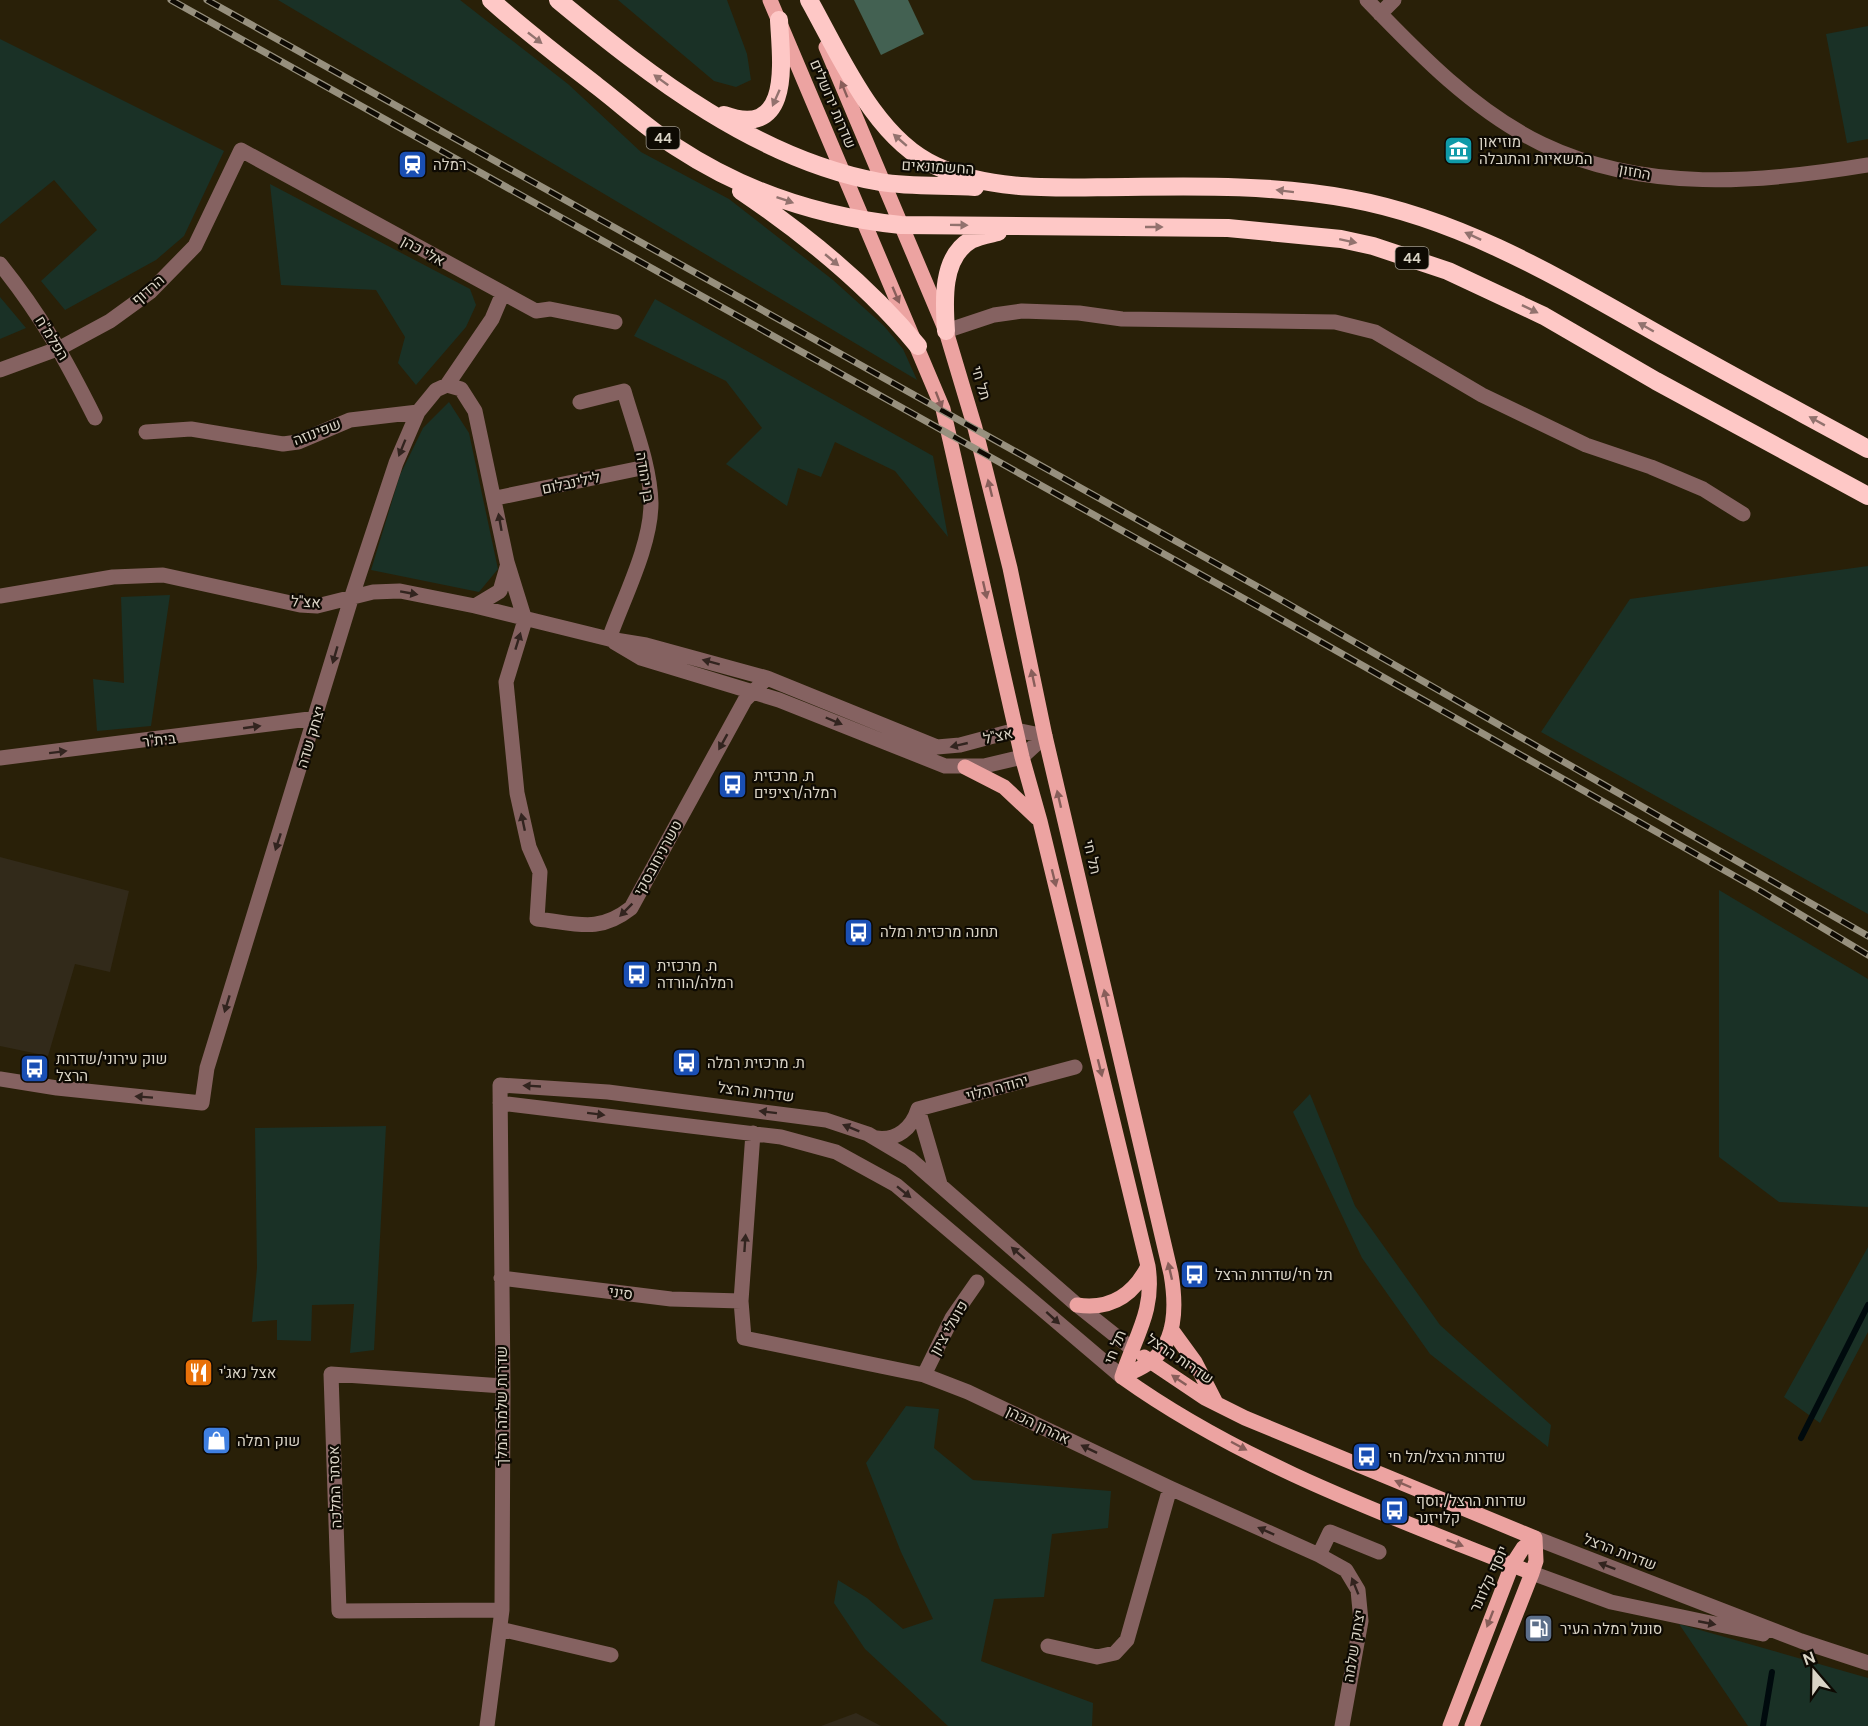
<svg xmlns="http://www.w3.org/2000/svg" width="1868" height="1726" font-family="'DM Sans',Heebo,sans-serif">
	<rect width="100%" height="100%" fill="#292008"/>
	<path fill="#322a1a" d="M 0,857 L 129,891 L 110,972 L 75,964 L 48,1056 L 0,1046 Z
		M 856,1713 L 881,1726 L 821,1726 Z"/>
	<path fill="#1a3126" d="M 278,0 L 460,0 L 568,84 L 641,152 L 729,199 L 833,280 L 884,326 L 903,349 L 917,380 Z
		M 618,0 L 727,0 L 747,54 L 751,80 L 736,87 L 714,81 Z
		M 1868,26 L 1868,139 L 1847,143 L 1826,34 Z
		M 0,39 L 224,151 L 184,236 L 156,260 L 65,310 L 41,281 L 97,230 L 54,180 L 0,224 Z
		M 270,184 L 470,289 L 476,305 L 466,327 L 416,385 L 398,363 L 405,337 L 376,290 L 281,285 Z
		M 0,297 L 26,328 L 0,339 Z
		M 655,299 L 933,456 L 948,537 L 895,471 L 835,442 L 821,477 L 798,468 L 787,506 L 726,464 L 762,428 L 726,381 L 634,336 Z
		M 449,402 L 469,433 L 498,569 L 479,592 L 371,570 L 400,475 L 423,428 Z
		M 1868,566 L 1868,914 L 1541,732 L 1630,599 Z
		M 170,595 L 151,726 L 97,731 L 93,679 L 124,683 L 121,597 Z
		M 1719,890 L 1868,979 L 1868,1207 L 1779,1202 L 1719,1157 Z
		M 1310,1094 L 1355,1206 L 1440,1325 L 1551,1425 L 1548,1447 L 1430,1354 L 1362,1258 L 1293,1112 Z
		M 386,1126 L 374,1350 L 350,1353 L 354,1304 L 312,1305 L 311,1341 L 277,1340 L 277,1320 L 252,1322 L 257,1268 L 255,1128 Z
		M 1868,1247 L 1868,1332 L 1820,1423 L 1784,1397 Z
		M 906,1406 L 939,1409 L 934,1448 L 973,1480 L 1111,1491 L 1108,1528 L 1052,1534 L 1044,1597 L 994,1599 L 981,1661 L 1093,1703 L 1092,1726 L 948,1726 L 865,1649 L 834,1603 L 838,1580 L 867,1598 L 903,1629 L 933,1619 L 901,1552 L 866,1463 Z
		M 1679,1624 L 1868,1678 L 1868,1726 L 1748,1726 Z"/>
	<path fill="#436152" d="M 854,0 L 908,0 L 924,34 L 881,55 Z"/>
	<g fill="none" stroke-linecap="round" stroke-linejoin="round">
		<path stroke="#000a0d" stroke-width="6" d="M 1801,1438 L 1868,1305
			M 1763,1726 L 1772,1672"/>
		<path stroke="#856261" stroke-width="15" d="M 1367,0 C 1419,54 1474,111 1542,144 C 1644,193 1760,183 1868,165
			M 1380,14 L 1394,0
			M 0,264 C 41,315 66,360 95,418
			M 946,331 L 994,315 L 1022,311 L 1079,313 L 1122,319 L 1335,322 L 1375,332 L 1482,395 L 1586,445 L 1651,467 L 1703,489 L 1743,514
			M 0,370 L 60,348 L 110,321 L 150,292 L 195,246 L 241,150 L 536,311 L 550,309 L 615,322
			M 447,385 L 461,389 L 475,411 L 507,562 L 525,620
			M 580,402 L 624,391 C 634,426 650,465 651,503 C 651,546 623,599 609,639
			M 146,432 L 191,429 L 283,444 L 298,442 L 350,420 L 418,412
			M 496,498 L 646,467
			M 0,596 L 113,577 L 163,575 L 300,605 L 317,606 L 373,592 L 400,591 L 475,606 L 609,639 L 646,645 L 767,678 L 937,747 L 960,745 L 1016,730 L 1045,736
			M 475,606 L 500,591 L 507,567
			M 525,620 L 506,682 L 517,793 L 529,847 L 540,872 L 537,919 C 576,923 598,934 631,908 L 745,700 L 767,678
			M 614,642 L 641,658 L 779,700 L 945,766 L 984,766 L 1022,757 L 1045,736
			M 0,758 L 317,718
			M 0,1079 L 57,1088 L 202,1103 L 207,1068 L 351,599 L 396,463 L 418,412 L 436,390 L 447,385 L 492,319 L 503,293
			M 500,1103 L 781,1137 L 836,1152 L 896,1185 L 1122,1377
			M 918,1109 L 1075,1067
			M 918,1109 L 940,1184
			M 753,1133 L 741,1301 L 744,1338 L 924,1375 L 968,1392 L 1170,1488 L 1319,1555 L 1346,1570 L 1358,1590 L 1361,1621 L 1342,1726
			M 876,1138 C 897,1141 912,1128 918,1109
			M 501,1278 L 671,1299 L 741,1301
			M 924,1375 L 952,1318 L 977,1282
			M 1535,1538 L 1801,1641 L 1868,1663
			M 1319,1555 L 1330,1532 L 1379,1552
			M 1532,1573 L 1611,1602 L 1763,1634
			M 502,1610 L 339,1611 L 331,1374 L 503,1386
			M 500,1629 L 611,1655
			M 1048,1646 L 1097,1657 L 1115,1653 L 1127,1640 L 1170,1488
			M 487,1726 L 502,1610 L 503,1386 L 500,1085 L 608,1092 L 826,1120 L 868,1134 L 910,1159 L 1077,1305 L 1131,1348"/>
		<path stroke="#eca3a1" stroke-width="15" d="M 770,0 L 943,409 L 1022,757 L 1040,821 L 1148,1266 C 1155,1311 1135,1336 1122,1377
			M 826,47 L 946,331 L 975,428 L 1010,568 L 1045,736 L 1171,1274 C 1176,1303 1178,1341 1151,1361 C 1143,1368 1131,1372 1122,1377
			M 965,767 L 1004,787 L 1037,818
			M 1077,1305 C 1110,1310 1133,1296 1148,1266
			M 1171,1329 L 1195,1362 L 1216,1403
			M 1144,1357 L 1205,1398 L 1245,1418 L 1535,1538
			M 1122,1377 C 1245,1465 1392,1517 1532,1573
			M 1450,1726 L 1512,1565 L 1523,1548 L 1535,1538
			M 1472,1726 L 1532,1573 L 1536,1561 L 1535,1538"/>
		<path stroke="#fec8c6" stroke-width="18" d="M 491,0 C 524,30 561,58 597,86 C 623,106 648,129 676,147 C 743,191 820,217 901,225 L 1228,228 L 1341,239 L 1373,246 L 1448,271 L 1544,316 L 1656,381 L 1868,496
			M 558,0 C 651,77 758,160 880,182 C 911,187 944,185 975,187
			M 809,0 C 840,55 875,139 936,166 C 995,193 1063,187 1127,187 C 1202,186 1277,185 1351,199 C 1470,221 1572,286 1676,344 C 1740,380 1804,414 1868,449
			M 724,115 C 793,140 781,60 779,20
			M 741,191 C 806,235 868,285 918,346
			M 946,331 C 944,302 941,257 971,240 C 978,236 990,234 998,232"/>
		<defs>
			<path id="rail" d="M 171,0 L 1268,612 L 1761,891 L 1868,955
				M 207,0 L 1276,597 L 1868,936"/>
		</defs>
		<use href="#rail" stroke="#97907e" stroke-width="7"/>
		<use href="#rail" stroke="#0e0a03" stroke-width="4.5" stroke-dasharray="14" stroke-linecap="butt"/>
	</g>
	<defs><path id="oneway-solid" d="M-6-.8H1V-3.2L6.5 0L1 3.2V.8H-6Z" transform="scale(1.5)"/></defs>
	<g fill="#92726e">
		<use href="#oneway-solid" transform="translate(535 38) rotate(38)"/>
		<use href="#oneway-solid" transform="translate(661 80) rotate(-144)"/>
		<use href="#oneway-solid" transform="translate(776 98) rotate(114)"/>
		<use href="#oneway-solid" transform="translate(900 140) rotate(-139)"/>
		<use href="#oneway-solid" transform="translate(1285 191) rotate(-173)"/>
		<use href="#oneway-solid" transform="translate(785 200) rotate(19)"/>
		<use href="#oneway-solid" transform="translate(959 225) rotate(1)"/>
		<use href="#oneway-solid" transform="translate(1154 227)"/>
		<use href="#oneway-solid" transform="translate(1473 236) rotate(-155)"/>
		<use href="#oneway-solid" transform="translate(1348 241) rotate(12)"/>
		<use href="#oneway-solid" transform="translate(832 260) rotate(40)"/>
		<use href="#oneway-solid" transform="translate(1530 309) rotate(26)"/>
		<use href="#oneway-solid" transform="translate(1646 327) rotate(-150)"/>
		<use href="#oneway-solid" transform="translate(1817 421) rotate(-151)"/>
	</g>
	<g fill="#885e5a">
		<use href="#oneway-solid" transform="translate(844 89) rotate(-112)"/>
		<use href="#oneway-solid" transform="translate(896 295) rotate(67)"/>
		<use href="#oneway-solid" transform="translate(939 400) rotate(69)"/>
		<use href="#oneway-solid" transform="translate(990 488) rotate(-104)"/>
		<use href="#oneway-solid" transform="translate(985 590) rotate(77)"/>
		<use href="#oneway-solid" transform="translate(1033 678) rotate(-102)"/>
		<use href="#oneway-solid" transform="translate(1059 799) rotate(-103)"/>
		<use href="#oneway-solid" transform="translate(1054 878) rotate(76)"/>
		<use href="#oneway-solid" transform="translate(1106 998) rotate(-103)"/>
		<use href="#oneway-solid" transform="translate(1100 1068) rotate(76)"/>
		<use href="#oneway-solid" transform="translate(1170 1271) rotate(-103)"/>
		<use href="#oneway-solid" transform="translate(1179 1380) rotate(-146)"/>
		<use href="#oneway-solid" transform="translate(1239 1446) rotate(28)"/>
		<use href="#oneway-solid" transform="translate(1403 1484) rotate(-157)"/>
		<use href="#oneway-solid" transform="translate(1455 1543) rotate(21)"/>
		<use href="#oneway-solid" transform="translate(1490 1619) rotate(111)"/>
	</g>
	<g fill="#32241f">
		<use href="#oneway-solid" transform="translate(402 448) rotate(112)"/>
		<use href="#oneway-solid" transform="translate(500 522) rotate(-100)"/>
		<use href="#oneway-solid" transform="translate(409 593) rotate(10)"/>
		<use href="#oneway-solid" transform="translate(518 641) rotate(-73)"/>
		<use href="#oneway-solid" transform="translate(335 655) rotate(106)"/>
		<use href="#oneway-solid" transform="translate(711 662) rotate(-165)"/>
		<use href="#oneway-solid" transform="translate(834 721) rotate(23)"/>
		<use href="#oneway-solid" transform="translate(252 727) rotate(-8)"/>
		<use href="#oneway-solid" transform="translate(723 742) rotate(119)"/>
		<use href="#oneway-solid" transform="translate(959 745) rotate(167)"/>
		<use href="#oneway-solid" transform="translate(58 752) rotate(-7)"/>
		<use href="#oneway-solid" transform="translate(523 822) rotate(-102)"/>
		<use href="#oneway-solid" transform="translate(278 842) rotate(108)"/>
		<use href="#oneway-solid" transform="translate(626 910) rotate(135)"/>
		<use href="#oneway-solid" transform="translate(227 1004) rotate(107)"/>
		<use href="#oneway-solid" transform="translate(532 1086) rotate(-177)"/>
		<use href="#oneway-solid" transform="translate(144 1097) rotate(-176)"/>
		<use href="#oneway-solid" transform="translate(768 1112) rotate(-173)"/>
		<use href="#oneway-solid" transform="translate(596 1114) rotate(7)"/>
		<use href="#oneway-solid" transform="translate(851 1128) rotate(-158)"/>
		<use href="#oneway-solid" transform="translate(904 1192) rotate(39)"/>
		<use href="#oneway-solid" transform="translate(745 1243) rotate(-86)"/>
		<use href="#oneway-solid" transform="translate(1018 1253) rotate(-139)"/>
		<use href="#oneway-solid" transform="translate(1053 1318) rotate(42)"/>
		<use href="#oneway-solid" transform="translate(1089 1449) rotate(-154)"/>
		<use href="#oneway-solid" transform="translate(1266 1531) rotate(-156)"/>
		<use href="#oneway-solid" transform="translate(1607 1566) rotate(-159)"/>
		<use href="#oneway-solid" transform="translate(1355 1586) rotate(-112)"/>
		<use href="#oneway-solid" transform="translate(1707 1623) rotate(11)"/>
	</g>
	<defs>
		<symbol id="museum-square" viewBox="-11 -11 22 22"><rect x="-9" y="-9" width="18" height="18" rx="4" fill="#0f9aa8" stroke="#0e0a03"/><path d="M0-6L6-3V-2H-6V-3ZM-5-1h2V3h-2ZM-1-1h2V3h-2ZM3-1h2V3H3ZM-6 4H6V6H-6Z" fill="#fff"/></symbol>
		<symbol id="station-square" viewBox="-11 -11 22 22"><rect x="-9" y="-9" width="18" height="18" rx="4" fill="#1a4fb4" stroke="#0e0a03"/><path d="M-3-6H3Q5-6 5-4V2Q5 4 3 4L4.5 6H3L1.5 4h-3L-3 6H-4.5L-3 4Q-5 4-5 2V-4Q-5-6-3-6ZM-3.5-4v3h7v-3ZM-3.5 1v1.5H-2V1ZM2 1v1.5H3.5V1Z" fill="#fff"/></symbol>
		<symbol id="bus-square" viewBox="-11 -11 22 22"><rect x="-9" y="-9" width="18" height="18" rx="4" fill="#1a4fb4" stroke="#0e0a03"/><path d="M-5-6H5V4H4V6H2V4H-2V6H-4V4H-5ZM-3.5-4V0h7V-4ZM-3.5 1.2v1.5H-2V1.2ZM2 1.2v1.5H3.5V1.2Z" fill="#fff"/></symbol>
		<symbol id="restaurant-square" viewBox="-11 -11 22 22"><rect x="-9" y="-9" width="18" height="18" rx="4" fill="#e8710a" stroke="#0e0a03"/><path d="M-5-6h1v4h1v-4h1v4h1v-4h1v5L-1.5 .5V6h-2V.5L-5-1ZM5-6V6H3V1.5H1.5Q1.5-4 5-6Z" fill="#fff"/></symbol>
		<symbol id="shop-square" viewBox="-11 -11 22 22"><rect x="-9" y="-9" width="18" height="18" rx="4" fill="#3f7fe0" stroke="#0e0a03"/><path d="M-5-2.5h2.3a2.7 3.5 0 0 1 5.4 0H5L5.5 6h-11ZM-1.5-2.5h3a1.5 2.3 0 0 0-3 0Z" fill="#fff"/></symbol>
		<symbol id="fuel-square" viewBox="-11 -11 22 22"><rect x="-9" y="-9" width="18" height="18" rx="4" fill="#5c6f8a" stroke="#0e0a03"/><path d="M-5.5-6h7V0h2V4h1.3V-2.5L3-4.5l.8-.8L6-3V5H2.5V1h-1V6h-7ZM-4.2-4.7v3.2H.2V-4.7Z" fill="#fff"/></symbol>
	</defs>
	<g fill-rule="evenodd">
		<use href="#museum-square" x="1442" y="134" width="33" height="33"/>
		<use href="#station-square" x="396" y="148" width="33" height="33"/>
		<use href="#bus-square" x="716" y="768" width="33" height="33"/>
		<use href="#bus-square" x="842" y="916" width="33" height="33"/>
		<use href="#bus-square" x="620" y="958" width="33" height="33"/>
		<use href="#bus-square" x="670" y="1046" width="33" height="33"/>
		<use href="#bus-square" x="18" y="1052" width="33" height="33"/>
		<use href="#bus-square" x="1178" y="1258" width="33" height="33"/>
		<use href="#restaurant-square" x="182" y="1356" width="33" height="33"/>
		<use href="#shop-square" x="200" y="1424" width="33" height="33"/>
		<use href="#bus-square" x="1350" y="1440" width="33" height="33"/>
		<use href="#bus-square" x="1378" y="1494" width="33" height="33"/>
		<use href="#fuel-square" x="1522" y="1612" width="33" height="33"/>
	</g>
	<g text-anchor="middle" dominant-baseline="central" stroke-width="4.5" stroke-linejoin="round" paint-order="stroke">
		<g fill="#0e0a03" stroke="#9d978c" stroke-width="1.5">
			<rect x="646.5" y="127" width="33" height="22" rx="4.5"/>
			<rect x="1395.5" y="247" width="33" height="22" rx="4.5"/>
		</g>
		<g font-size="14" font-weight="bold" fill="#dad4c6">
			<text x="663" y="138">44</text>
			<text x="1412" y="258">44</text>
		</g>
		<g font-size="15" fill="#dad4c6" stroke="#0e0a03">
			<text transform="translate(833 104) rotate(67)">שדרות ירושלים</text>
			<text transform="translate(938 167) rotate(3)">החשמונאים</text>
			<text transform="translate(1635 172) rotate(11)">החזון</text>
			<text transform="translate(423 251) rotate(29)">אלי כהן</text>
			<text transform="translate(148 290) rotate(-41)">הרדוף</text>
			<text transform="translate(52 338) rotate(58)">הפלמ"ח</text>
			<text transform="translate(981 383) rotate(73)">תל חי</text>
			<text transform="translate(317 432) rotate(-21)">שפינוזה</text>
			<text transform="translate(645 477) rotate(81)">בן יהודה</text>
			<text transform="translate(571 483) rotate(-12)">לילינבלום</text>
			<text transform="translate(306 602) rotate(3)">אצ"ל</text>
			<text transform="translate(998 736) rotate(-12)">אצ"ל</text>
			<text transform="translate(311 737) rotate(-73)">יצחק שדה</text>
			<text transform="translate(159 740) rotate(-7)">בית"ר</text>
			<text transform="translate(1092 857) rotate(77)">תל חי</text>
			<text transform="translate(658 858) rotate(-61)">טשרניחובסקי</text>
			<text transform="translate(997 1088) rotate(-15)">יהודה הלוי</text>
			<text transform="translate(756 1092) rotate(7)">שדרות הרצל</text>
			<text transform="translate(621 1293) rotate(7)">סיני</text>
			<text transform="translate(949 1328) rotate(-60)">פועלי ציון</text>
			<text transform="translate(1115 1347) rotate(-68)">תל חי</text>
			<text transform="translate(1180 1359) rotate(34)">שדרות הרצל</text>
			<text transform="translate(502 1406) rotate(-90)">שדרות שלמה המלך</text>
			<text transform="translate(1038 1425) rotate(26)">אהרון הכהן</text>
			<text transform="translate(335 1487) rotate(-92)">אסתר המלכה</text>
			<text transform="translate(1620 1552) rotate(21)">שדרות הרצל</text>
			<text transform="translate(1489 1579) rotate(-65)">יוסף קלוזנר</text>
			<text transform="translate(1354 1646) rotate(-81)">יצחק שלמה</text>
		</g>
		<g font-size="15" fill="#dad4c6" stroke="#0e0a03" text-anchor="start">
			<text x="1479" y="142">מוזיאון<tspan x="1479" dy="17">המשאיות והתובלה</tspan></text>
			<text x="433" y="165">רמלה</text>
			<text x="754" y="776">ת. מרכזית<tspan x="754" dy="17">רמלה/רציפים</tspan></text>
			<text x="880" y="932">תחנה מרכזית רמלה</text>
			<text x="657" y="966">ת. מרכזית<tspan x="657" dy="17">רמלה/הורדה</tspan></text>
			<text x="56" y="1059">שוק עירוני/שדרות<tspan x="56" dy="17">הרצל</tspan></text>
			<text x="707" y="1063">ת. מרכזית רמלה</text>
			<text x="1215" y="1275">תל חי/שדרות הרצל</text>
			<text x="219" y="1373">אצל נאג'י</text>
			<text x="237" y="1441">שוק רמלה</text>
			<text x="1388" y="1457">שדרות הרצל/תל חי</text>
			<text x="1416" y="1501">שדרות הרצל/יוסף<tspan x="1416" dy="17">קלויזנר</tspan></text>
			<text x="1560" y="1629">סונול רמלה העיר</text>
		</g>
	</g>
	<g transform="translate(1814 1672) rotate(340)" stroke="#0e0a03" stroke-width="4.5" paint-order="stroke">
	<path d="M0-4.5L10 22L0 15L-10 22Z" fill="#dad4c6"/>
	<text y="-9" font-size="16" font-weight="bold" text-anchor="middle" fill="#dad4c6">N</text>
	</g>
</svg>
